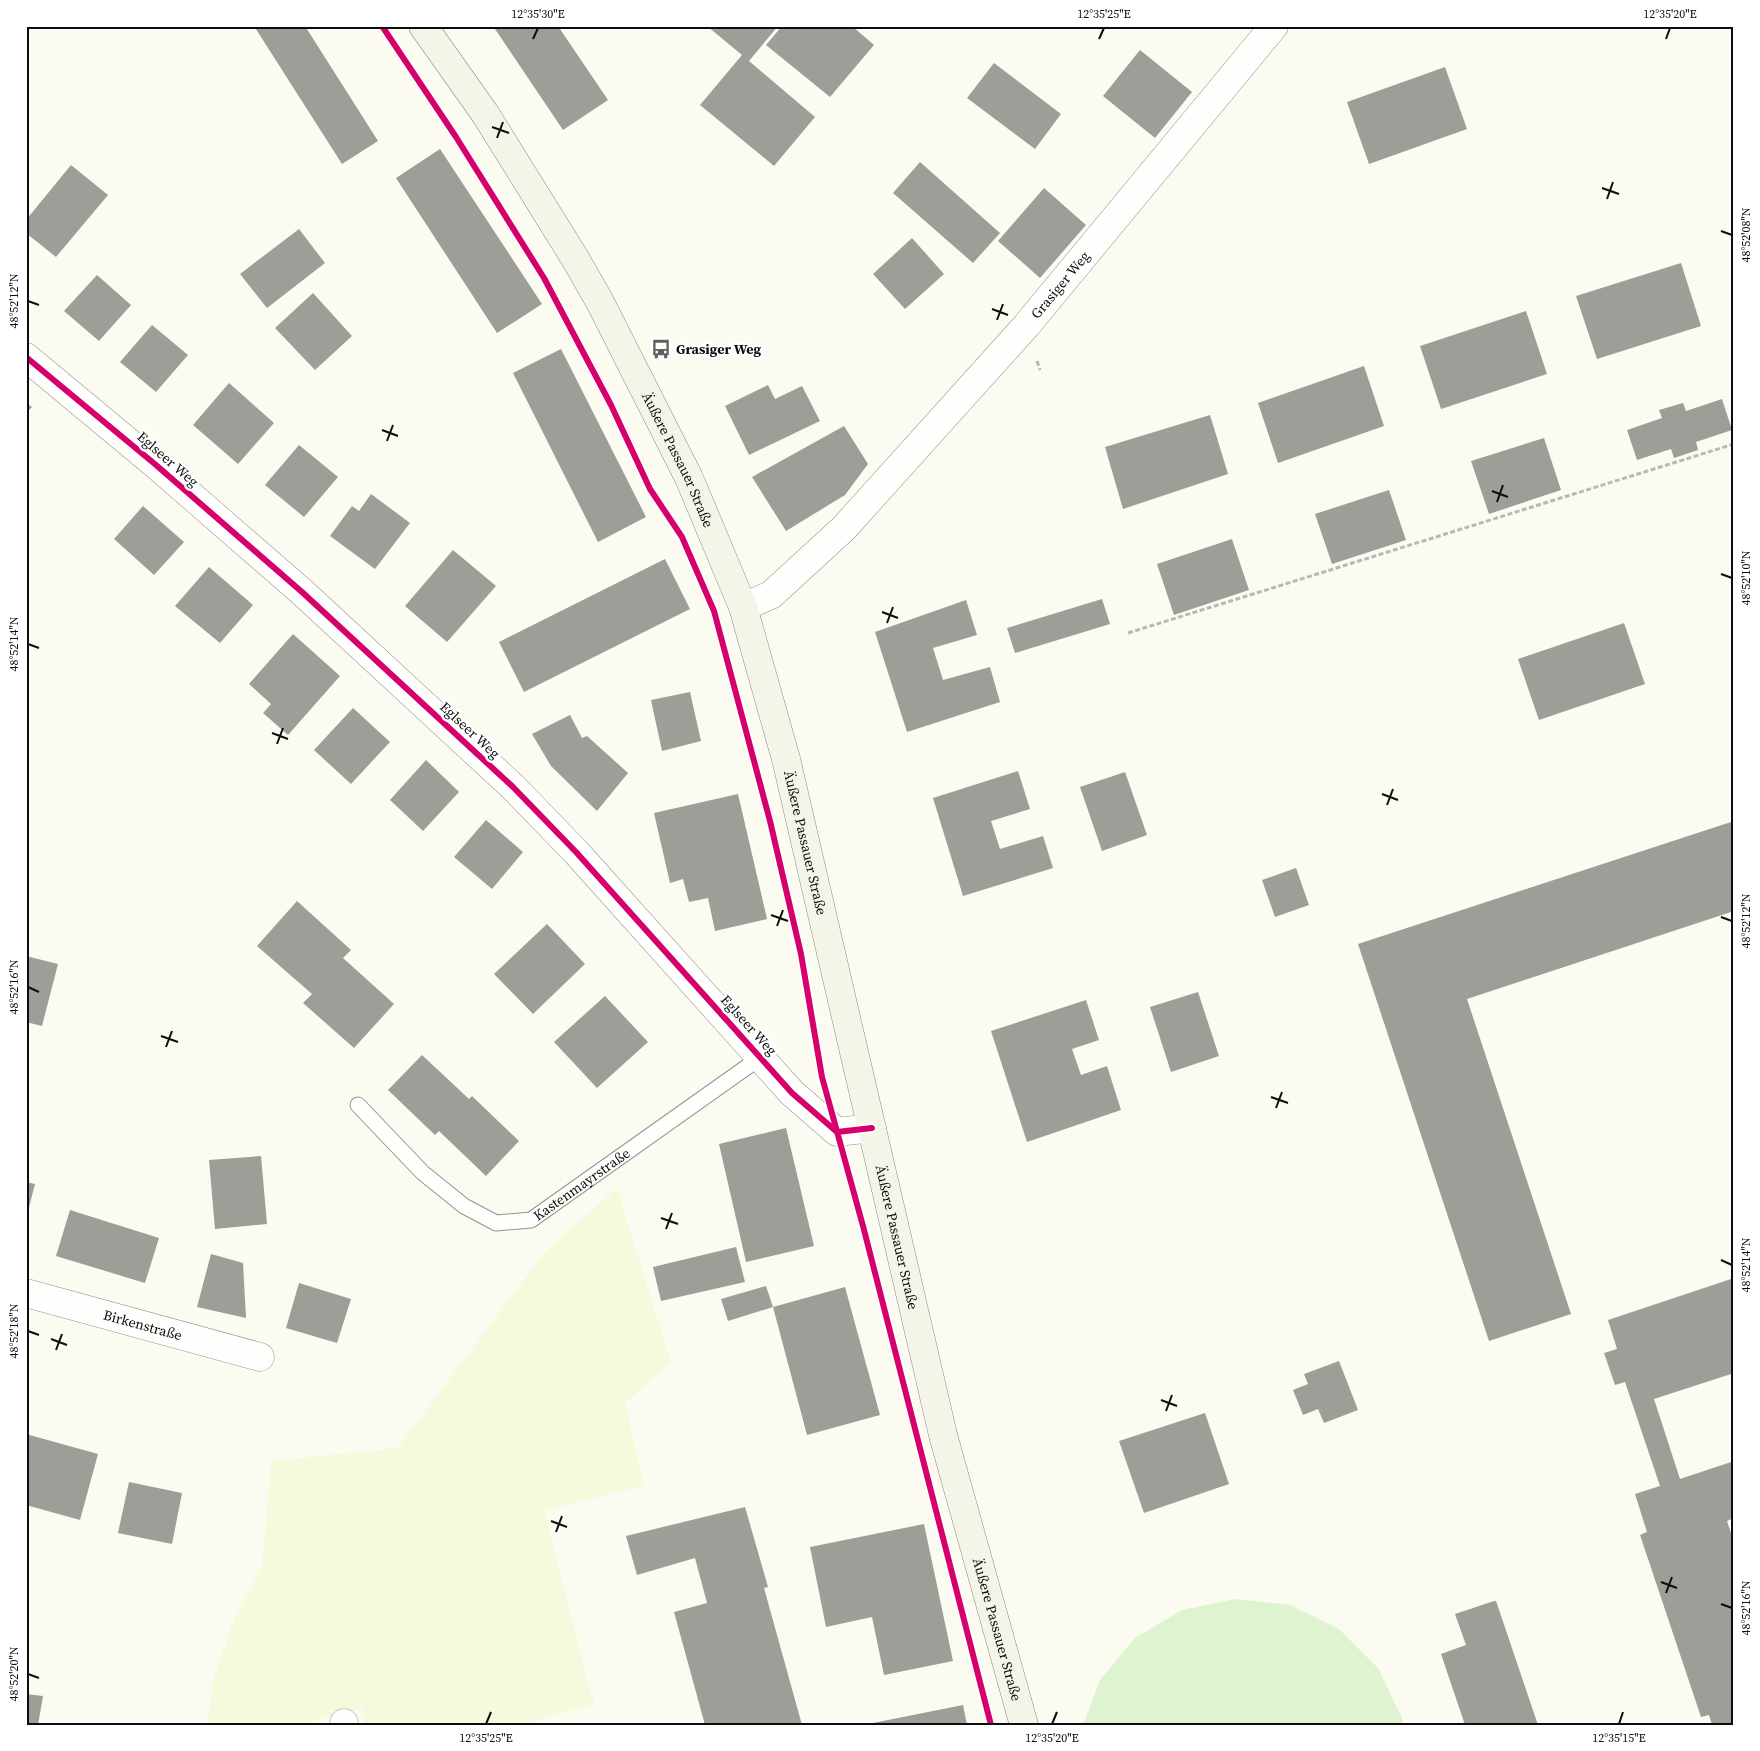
<svg xmlns="http://www.w3.org/2000/svg" width="1760" height="1751" font-family="'Source Serif 4',serif">
	<rect width="100%" height="100%" fill="#fbfbf1"/>
	<path fill="#f6f9dc" d="M 617,1188 L 671,1362 L 625,1403 L 644,1485 L 545,1511 L 594,1704 L 519,1725 L 365,1725 L 362,1708 L 297,1725 L 207,1725 L 213,1681 L 235,1616 L 262,1567 L 271,1461 L 398,1448 L 545,1252 Z"/>
	<path fill="#def3cf" d="M 1236,1599 L 1290,1605 L 1339,1629 L 1378,1668 L 1402,1718 L 1403,1725 L 1083,1725 L 1100,1680 L 1135,1638 L 1182,1610 Z"/>
	<path fill="#9e9d97" d="M 254,26 L 305,26 L 378,141 L 342,164 Z
		M 493,26 L 558,26 L 608,100 L 563,130 Z
		M 707,26 L 778,26 L 749,61 L 815,117 L 774,166 L 700,105 L 742,55 Z
		M 782,26 L 852,26 L 874,45 L 830,97 L 766,45 Z
		M 1140,50 L 1192,92 L 1155,138 L 1103,96 Z
		M 994,63 L 1061,114 L 1035,149 L 967,98 Z
		M 1445,67 L 1467,129 L 1369,164 L 1347,102 Z
		M 440,149 L 542,304 L 497,333 L 396,178 Z
		M 920,162 L 1000,233 L 973,263 L 893,193 Z
		M 71,165 L 108,195 L 56,257 L 26,233 L 26,220 Z
		M 1044,188 L 1086,225 L 1040,278 L 998,241 Z
		M 299,229 L 325,263 L 267,308 L 240,274 Z
		M 912,238 L 944,274 L 905,309 L 873,274 Z
		M 1681,263 L 1701,326 L 1597,359 L 1576,296 Z
		M 97,275 L 131,305 L 99,341 L 64,311 Z
		M 313,293 L 352,336 L 315,370 L 275,328 Z
		M 1526,311 L 1547,374 L 1441,409 L 1420,346 Z
		M 152,325 L 188,355 L 156,392 L 120,362 Z
		M 561,349 L 646,517 L 598,542 L 513,373 Z
		M 1364,366 L 1384,426 L 1278,463 L 1258,403 Z
		M 229,383 L 274,423 L 238,464 L 193,425 Z
		M 768,385 L 775,399 L 802,386 L 820,421 L 749,455 L 725,406 Z
		M 1722,399 L 1732,430 L 1696,442 L 1698,450 L 1674,458 L 1671,449 L 1637,460 L 1627,430 L 1662,418 L 1659,410 L 1683,403 L 1686,411 Z
		M 26,403 L 32,407 L 26,413 Z
		M 1210,415 L 1228,474 L 1123,509 L 1105,447 Z
		M 844,426 L 868,464 L 845,495 L 786,531 L 752,477 Z
		M 1544,438 L 1561,490 L 1489,514 L 1471,461 Z
		M 299,445 L 338,477 L 304,517 L 265,485 Z
		M 1389,490 L 1406,540 L 1332,564 L 1315,514 Z
		M 371,494 L 410,523 L 375,569 L 330,536 L 352,506 L 359,511 Z
		M 143,506 L 184,542 L 154,575 L 114,539 Z
		M 1232,539 L 1249,590 L 1174,615 L 1157,564 Z
		M 453,550 L 496,586 L 447,642 L 405,606 Z
		M 665,559 L 690,609 L 524,692 L 499,642 Z
		M 209,567 L 253,605 L 220,643 L 175,606 Z
		M 1102,599 L 1110,624 L 1015,653 L 1007,628 Z
		M 966,600 L 977,635 L 933,648 L 943,680 L 990,667 L 1000,702 L 907,732 L 875,632 Z
		M 1624,623 L 1645,684 L 1539,720 L 1518,659 Z
		M 293,634 L 340,676 L 288,735 L 263,713 L 271,704 L 249,684 Z
		M 690,692 L 701,741 L 662,751 L 651,700 Z
		M 353,708 L 390,742 L 351,784 L 314,750 Z
		M 570,715 L 582,738 L 587,736 L 628,773 L 597,811 L 551,766 L 532,734 Z
		M 426,760 L 459,792 L 423,831 L 390,800 Z
		M 1018,771 L 1030,809 L 991,821 L 1000,849 L 1043,836 L 1053,868 L 963,896 L 933,798 Z
		M 1125,772 L 1147,835 L 1102,851 L 1080,787 Z
		M 738,794 L 767,919 L 715,931 L 708,898 L 689,902 L 683,879 L 670,883 L 654,813 Z
		M 486,820 L 523,852 L 492,889 L 454,857 Z
		M 1734,821 L 1734,911 L 1467,999 L 1571,1314 L 1489,1341 L 1358,944 Z
		M 1296,868 L 1309,905 L 1275,917 L 1262,880 Z
		M 297,901 L 351,950 L 343,958 L 394,1004 L 354,1048 L 303,1003 L 312,994 L 257,946 Z
		M 547,924 L 585,964 L 533,1014 L 494,974 Z
		M 26,956 L 58,964 L 42,1026 L 26,1022 Z
		M 1198,992 L 1219,1056 L 1171,1072 L 1150,1007 Z
		M 605,996 L 648,1042 L 597,1088 L 554,1042 Z
		M 1086,1000 L 1099,1040 L 1072,1049 L 1081,1075 L 1107,1066 L 1121,1110 L 1027,1142 L 991,1031 Z
		M 422,1055 L 469,1099 L 472,1096 L 519,1141 L 486,1176 L 439,1131 L 435,1135 L 388,1090 Z
		M 786,1128 L 814,1246 L 746,1262 L 719,1144 Z
		M 261,1156 L 267,1224 L 215,1229 L 209,1160 Z
		M 26,1182 L 35,1184 L 27,1215 L 26,1215 Z
		M 70,1210 L 159,1238 L 145,1283 L 56,1256 Z
		M 736,1247 L 745,1282 L 661,1301 L 653,1267 Z
		M 211,1254 L 243,1263 L 246,1318 L 197,1307 Z
		M 1734,1278 L 1734,1373 L 1654,1399 L 1680,1479 L 1731,1462 L 1734,1470 L 1734,1518 L 1727,1521 L 1734,1542 L 1734,1725 L 1712,1725 L 1709,1715 L 1701,1717 L 1640,1535 L 1647,1532 L 1635,1494 L 1660,1486 L 1625,1382 L 1615,1385 L 1604,1353 L 1617,1349 L 1608,1320 Z
		M 299,1283 L 351,1299 L 337,1343 L 286,1328 Z
		M 766,1286 L 773,1307 L 845,1287 L 880,1415 L 807,1435 L 773,1307 L 728,1321 L 721,1299 Z
		M 1339,1361 L 1358,1410 L 1324,1423 L 1318,1409 L 1303,1415 L 1293,1390 L 1308,1384 L 1304,1374 Z
		M 1205,1413 L 1229,1484 L 1144,1513 L 1119,1441 Z
		M 26,1434 L 98,1454 L 80,1520 L 26,1505 Z
		M 129,1482 L 182,1493 L 172,1544 L 118,1533 Z
		M 745,1507 L 768,1587 L 764,1588 L 802,1725 L 705,1725 L 674,1612 L 707,1603 L 695,1558 L 637,1575 L 626,1536 Z
		M 924,1524 L 953,1661 L 884,1675 L 872,1617 L 826,1627 L 810,1547 Z
		M 1494,1601 L 1496,1601 L 1538,1725 L 1465,1725 L 1441,1654 L 1466,1645 L 1455,1614 Z
		M 26,1694 L 43,1696 L 38,1725 L 26,1725 Z
		M 963,1705 L 967,1725 L 868,1725 L 868,1724 Z"/>
	<g fill="none" stroke-linecap="round" stroke-linejoin="round">
		<defs>
			<g id="lane">
				<path id="s1" d="M 358,1105 L 423,1173 L 464,1206 L 496,1223 L 531,1220 L 761,1057"/>
			</g>
			<g id="street">
				<path d="M 26,357 L 156,465 L 302,592 L 513,787 L 576,852 L 792,1093 L 837,1132 L 872,1128"/>
				<path id="s2" d="M 743,607 L 771,595 L 844,528 L 1026,326 L 1274,26"/>
				<path id="s3" d="M 26,1293 L 260,1357"/>
				<path d="M 344,1723 L 344,1725"/>
			</g>
			<g id="secondary">
				<path id="s4" d="M 423,26 L 486,115 L 576,260 L 600,302 L 689,478 L 743,607 L 786,759 L 943,1435 L 1024,1725"/>
			</g>
		</defs>
		<use href="#lane" stroke="#949490" stroke-width="17"/>
		<use href="#street" stroke="#949490" stroke-width="29"/>
		<use href="#secondary" stroke="#8b8b86" stroke-width="29"/>
		<path stroke="#b8b8b6" stroke-width="3" stroke-dasharray="5 2.5" stroke-linecap="butt" d="M 1037,361 L 1040,370
			M 1128,633 L 1734,444"/>
		<use href="#lane" stroke="#fefefd" stroke-width="15"/>
		<use href="#street" stroke="#fefefd" stroke-width="28"/>
		<use href="#secondary" stroke="#f4f5e8" stroke-width="28"/>
		<defs>
			<path id="cycleway" d="M 382,26 L 456,137 L 544,278 L 611,405 L 650,489 L 682,537 L 714,611 L 770,821 L 801,954 L 822,1077 L 863,1226 L 991,1725
				M 26,357 L 156,465 L 302,592 L 513,787 L 576,852 L 792,1093 L 837,1132 L 872,1128"/>
		</defs>
		<use href="#cycleway" stroke="#fff" stroke-width="9"/>
		<use href="#cycleway" stroke="#d6006c" stroke-width="6"/>
	</g>
	<path fill="none" stroke="#0d0d0d" stroke-width="2" d="M 533,39 L 538,28M 1099,39 L 1104,28M 1666,39 L 1670,28M 492,127 L 509,133M 497,138 L 503,122M 1602,188 L 1619,194M 1607,199 L 1613,182M 1721,231 L 1732,235M 28,301 L 39,305M 992,309 L 1008,315M 997,320 L 1003,304M 382,430 L 398,436M 387,441 L 393,425M 1492,491 L 1508,497M 1497,502 L 1503,485M 1721,574 L 1732,578M 882,612 L 898,618M 887,623 L 893,607M 28,644 L 39,648M 272,733 L 288,739M 277,744 L 283,728M 1382,794 L 1398,800M 1387,805 L 1393,789M 771,915 L 788,921M 1721,917 L 1732,921M 777,926 L 783,910M 28,987 L 39,992M 161,1036 L 178,1042M 166,1047 L 172,1031M 1271,1097 L 1288,1103M 1276,1108 L 1282,1092M 661,1218 L 678,1224M 666,1229 L 672,1213M 1721,1260 L 1732,1265M 28,1331 L 39,1335M 51,1339 L 67,1345M 56,1350 L 62,1334M 1161,1400 L 1177,1406M 1166,1411 L 1172,1395M 551,1521 L 567,1527M 556,1532 L 562,1516M 1661,1582 L 1677,1588M 1666,1593 L 1672,1577M 1721,1604 L 1732,1608M 28,1674 L 39,1678M 486,1724 L 491,1712M 1052,1724 L 1057,1712M 1619,1724 L 1623,1712"/>
	<defs>
		<symbol id="bus-bare" viewBox="-9 -9 18 18"><path d="M-5-6H5V4H4V6H2V4H-2V6H-4V4H-5ZM-3.5-4V0h7V-4ZM-3.5 1.2v1.5H-2V1.2ZM2 1.2v1.5H3.5V1.2Z" fill="#60605d" stroke="#fff" stroke-width="2.5" paint-order="stroke"/></symbol>
	</defs>
	<g fill-rule="evenodd">
		<use href="#bus-bare" x="647" y="335" width="28" height="28"/>
	</g>
	<g text-anchor="middle" dominant-baseline="central" stroke-width="5" stroke-linejoin="round" paint-order="stroke">
		<g font-size="14" fill="#0d0d0d" stroke="#fff">
			<text stroke="none"><textPath href="#s2" startOffset="455">Grasiger Weg</textPath></text>
			<text transform="translate(168 459) rotate(41)">Eglseer Weg</text>
			<text stroke="none"><textPath href="#s4" startOffset="504">Äußere Passauer Straße</textPath></text>
			<text transform="translate(470 730) rotate(43)">Eglseer Weg</text>
			<text stroke="none"><textPath href="#s4" startOffset="909">Äußere Passauer Straße</textPath></text>
			<text transform="translate(749 1025) rotate(48)">Eglseer Weg</text>
			<text stroke="none"><textPath href="#s1" startOffset="280">Kastenmayrstraße</textPath></text>
			<text stroke="none"><textPath href="#s4" startOffset="1314">Äußere Passauer Straße</textPath></text>
			<text stroke="none"><textPath href="#s3" startOffset="121">Birkenstraße</textPath></text>
			<text stroke="none"><textPath href="#s4" startOffset="1719">Äußere Passauer Straße</textPath></text>
		</g>
		<g font-size="14" font-weight="bold" fill="#0d0d0d" stroke="#fff" text-anchor="start">
			<text x="676" y="349">Grasiger Weg</text>
		</g>
	</g>
	<rect width="1760" height="1751" fill="none" stroke="#ffffff" stroke-width="55"/>
	<rect x="28" y="28" width="1704" height="1696" fill="none" stroke="#0d0d0d" stroke-width="2"/>
	<g font-size="12" text-anchor="middle" fill="#0d0d0d">
		<text x="538" y="18">12°35'30"E</text>
		<text x="1104" y="18">12°35'25"E</text>
		<text x="1670" y="18">12°35'20"E</text>
		<text transform="translate(1746 235) rotate(-90)" y="4">48°52'08"N</text>
		<text transform="translate(14 301) rotate(-90)" y="4">48°52'12"N</text>
		<text transform="translate(1746 578) rotate(-90)" y="4">48°52'10"N</text>
		<text transform="translate(14 644) rotate(-90)" y="4">48°52'14"N</text>
		<text transform="translate(1746 921) rotate(-90)" y="4">48°52'12"N</text>
		<text transform="translate(14 987) rotate(-90)" y="4">48°52'16"N</text>
		<text transform="translate(1746 1265) rotate(-90)" y="4">48°52'14"N</text>
		<text transform="translate(14 1331) rotate(-90)" y="4">48°52'18"N</text>
		<text transform="translate(1746 1608) rotate(-90)" y="4">48°52'16"N</text>
		<text transform="translate(14 1674) rotate(-90)" y="4">48°52'20"N</text>
		<text x="486" y="1742">12°35'25"E</text>
		<text x="1052" y="1742">12°35'20"E</text>
		<text x="1619" y="1742">12°35'15"E</text>
	</g>
</svg>
